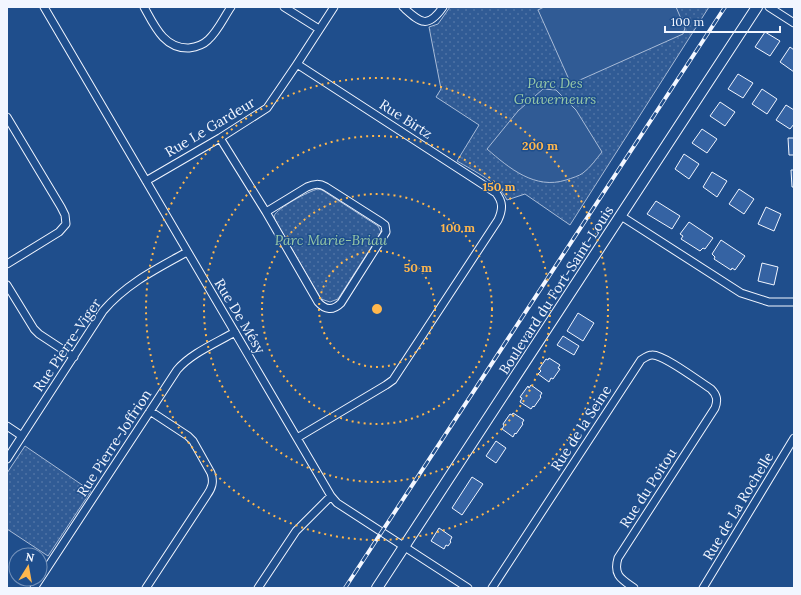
<svg xmlns="http://www.w3.org/2000/svg" width="801" height="595" font-family="Lora,serif">
	<defs>
		<pattern id="green-dots" width="8" height="8" patternUnits="userSpaceOnUse"><rect width="8" height="8" fill="#305b95"/><path d="M2 2h.1M6 6h.1" fill="none" stroke="#4e73a5" stroke-width="1.8" stroke-linecap="round"/></pattern>
	</defs>
	<rect width="100%" height="100%" fill="#1f4e8c"/>
	<path fill="url(#green-dots)" stroke="#a8bbd7" d="M 450,7 L 709,7 L 570,225 L 525,194 L 507,200 C 499,183 474,171 457,161 L 479,125 L 436,97 L 441,89 L 429,27 L 438,24 Z
		M 318,189 L 322,190 L 378,226 L 381,232 L 338,299 L 330,302 L 321,299 L 275,220 L 274,216 C 277,208 309,191 318,189 Z
		M 25,446 L 91,491 L 48,556 L 7,529 L 7,473 Z"/>
	<path fill="#305b95" stroke="#a8bbd7" d="M 544,7 L 676,7 L 685,28 L 683,34 L 571,84 L 538,10 Z
		M 543,89 L 556,90 L 576,110 L 602,152 C 596,159 591,167 583,173 C 579,176 572,178 566,180 C 535,190 509,168 487,149 L 518,111 Z"/>
	<path fill="#3563a3" stroke="#f2f6ff" d="M 765,32 L 780,41 L 770,56 L 755,47 Z
		M 790,47 L 794,50 L 794,72 L 780,62 Z
		M 738,74 L 753,83 L 743,98 L 728,89 Z
		M 762,89 L 777,99 L 767,114 L 752,104 Z
		M 720,102 L 735,112 L 725,126 L 710,116 Z
		M 786,105 L 794,110 L 794,124 L 790,129 L 776,120 Z
		M 702,129 L 717,139 L 707,153 L 692,143 Z
		M 788,138 L 794,138 L 794,155 L 789,155 Z
		M 684,154 L 699,164 L 689,179 L 675,169 Z
		M 791,170 L 794,170 L 794,187 L 792,187 Z
		M 712,172 L 727,181 L 717,197 L 703,187 Z
		M 739,189 L 754,199 L 744,214 L 729,204 Z
		M 656,201 L 680,216 L 672,229 L 647,214 Z
		M 766,207 L 781,214 L 774,231 L 758,224 Z
		M 689,222 L 713,238 L 705,249 L 703,248 L 700,251 L 681,239 L 683,236 L 680,234 Z
		M 721,240 L 745,256 L 735,270 L 732,268 L 731,270 L 714,259 L 715,257 L 712,254 Z
		M 762,263 L 778,267 L 774,285 L 758,281 Z
		M 578,313 L 594,323 L 583,341 L 567,331 Z
		M 563,336 L 579,346 L 574,355 L 557,345 Z
		M 549,358 L 560,365 L 558,368 L 560,369 L 553,379 L 551,378 L 549,382 L 538,374 L 541,371 L 539,369 L 546,359 L 548,360 Z
		M 531,385 L 542,393 L 540,396 L 541,397 L 534,407 L 533,406 L 531,409 L 520,402 L 522,398 L 520,397 L 528,386 L 529,388 Z
		M 513,413 L 524,420 L 522,423 L 523,424 L 516,434 L 515,433 L 513,437 L 502,429 L 504,426 L 503,424 L 510,414 L 512,415 Z
		M 496,441 L 506,448 L 496,463 L 486,456 Z
		M 472,477 L 483,484 L 462,515 L 452,508 Z
		M 439,528 L 452,537 L 450,541 L 451,542 L 448,546 L 446,545 L 444,549 L 431,541 Z"/>
	<g fill="none" stroke-linecap="round" stroke-linejoin="round">
		<defs>
			<path id="street" d="M 44,7 L 331,496 L 337,503 L 468,588
				M 144,7 C 154,25 164,49 189,48 C 196,47 203,45 208,40 C 218,31 224,17 231,7
				M 284,7 L 319,29
				M 403,7 C 420,22 427,30 443,7
				M 769,7 L 794,23
				M 7,117 L 61,207 L 65,215 L 66,224 L 59,232 L 7,264
				M 220,138 L 266,212 L 318,302 C 325,310 333,311 341,303 L 386,232 L 385,225 L 381,222 L 326,187 C 319,183 314,184 307,187 L 266,212
				M 146,181 L 220,138 L 267,108 L 297,64 L 334,7
				M 621,216 L 741,293 L 769,302 L 794,302
				M 7,285 L 34,329 L 39,334 L 74,357
				M 7,426 L 22,436
				M 297,438 L 386,385 L 393,380 L 498,220 C 503,209 503,202 496,193 L 297,64
				M 7,459 L 103,311 C 126,284 156,269 187,252
				M 34,588 L 177,370 C 190,354 216,343 235,332
				M 146,588 L 207,495 C 212,488 214,482 211,473 L 193,441 L 188,436 L 150,411
				M 258,588 L 296,531 L 331,496
				M 492,588 L 641,360 C 644,358 648,355 652,355 C 663,354 700,382 711,389 C 717,395 718,400 715,408 L 618,558 C 613,575 621,579 634,588
				M 703,588 L 794,438"/>
			<path id="secondary" d="M 377,588 L 757,7"/>
		</defs>
		<use href="#street" stroke="#f2f6ff" stroke-width="9"/>
		<use href="#secondary" stroke="#f2f6ff" stroke-width="12"/>
		<use href="#street" stroke="#1f4e8c" stroke-width="7"/>
		<use href="#secondary" stroke="#1f4e8c" stroke-width="10"/>
		<defs>
			<path id="rail" d="M 345,588 L 725,7"/>
		</defs>
		<use href="#rail" stroke="#f2f6ff" stroke-width="4"/>
		<use href="#rail" stroke="#1f4e8c" stroke-width="2.5" stroke-dasharray="8" stroke-linecap="butt"/>
	</g>
	<g fill="none" stroke="#ffb74d" stroke-width="2" stroke-dasharray="2 4">
		<circle cx="377" cy="309" r="58"/>
		<circle cx="377" cy="309" r="115"/>
		<circle cx="377" cy="309" r="173"/>
		<circle cx="377" cy="309" r="231"/>
	</g>
	<g text-anchor="middle" dominant-baseline="central" stroke-width="3" stroke-linejoin="round" paint-order="stroke">
		<g font-size="14" font-style="italic" fill="#97c8a6" stroke="#1f4e8c">
			<text x="555" y="83">Parc Des<tspan x="555" dy="16">Gouverneurs</tspan></text>
			<text x="331" y="240">Parc Marie-Briau</text>
		</g>
		<g font-size="14" fill="#f2f6ff" stroke="#1f4e8c">
			<text transform="translate(406 119) rotate(33)">Rue Birtz</text>
			<text transform="translate(210 127) rotate(-31)">Rue Le Gardeur</text>
			<text transform="translate(556 290) rotate(-57)">Boulevard du Fort-Saint-Louis</text>
			<text transform="translate(240 316) rotate(59)">Rue De Mésy</text>
			<text transform="translate(67 345) rotate(-56)">Rue Pierre-Viger</text>
			<text transform="translate(581 428) rotate(-57)">Rue de la Seine</text>
			<text transform="translate(114 443) rotate(-57)">Rue Pierre-Joffrion</text>
			<text transform="translate(648 488) rotate(-57)">Rue du Poitou</text>
			<text transform="translate(738 506) rotate(-59)">Rue de La Rochelle</text>
		</g>
	</g>
	<circle cx="377" cy="309" r="6" fill="#ffb74d" stroke="#1f4e8c" stroke-width="2"/>
	<g font-size="12" text-anchor="middle" font-weight="bold" fill="#ffb74d" stroke="#1f4e8c" stroke-width="3" stroke-linejoin="round" paint-order="stroke">
		<text x="540" y="150">200 m</text>
		<text x="499" y="191">150 m</text>
		<text x="458" y="232">100 m</text>
		<text x="418" y="272">50 m</text>
	</g>
	<rect width="801" height="595" fill="none" stroke="#f2f6ff" stroke-width="16"/>
	<g transform="translate(28 567) rotate(11)"><circle r="19" fill="#1f4e8c" stroke="#7391ba"/>
	<path d="M0-3L7 15L0 10L-7 15Z" fill="#ffb74d"/>
	<text y="-6" font-size="11" font-weight="bold" text-anchor="middle" fill="#f2f6ff">N</text>
	</g>
	<path d="M665 26v6h115v-6" fill="none" stroke="#f2f6ff" stroke-width="2"/>
	<text x="671" y="26" font-size="12" fill="#f2f6ff" stroke="#1f4e8c" stroke-width="3" paint-order="stroke">100 m</text>
</svg>
